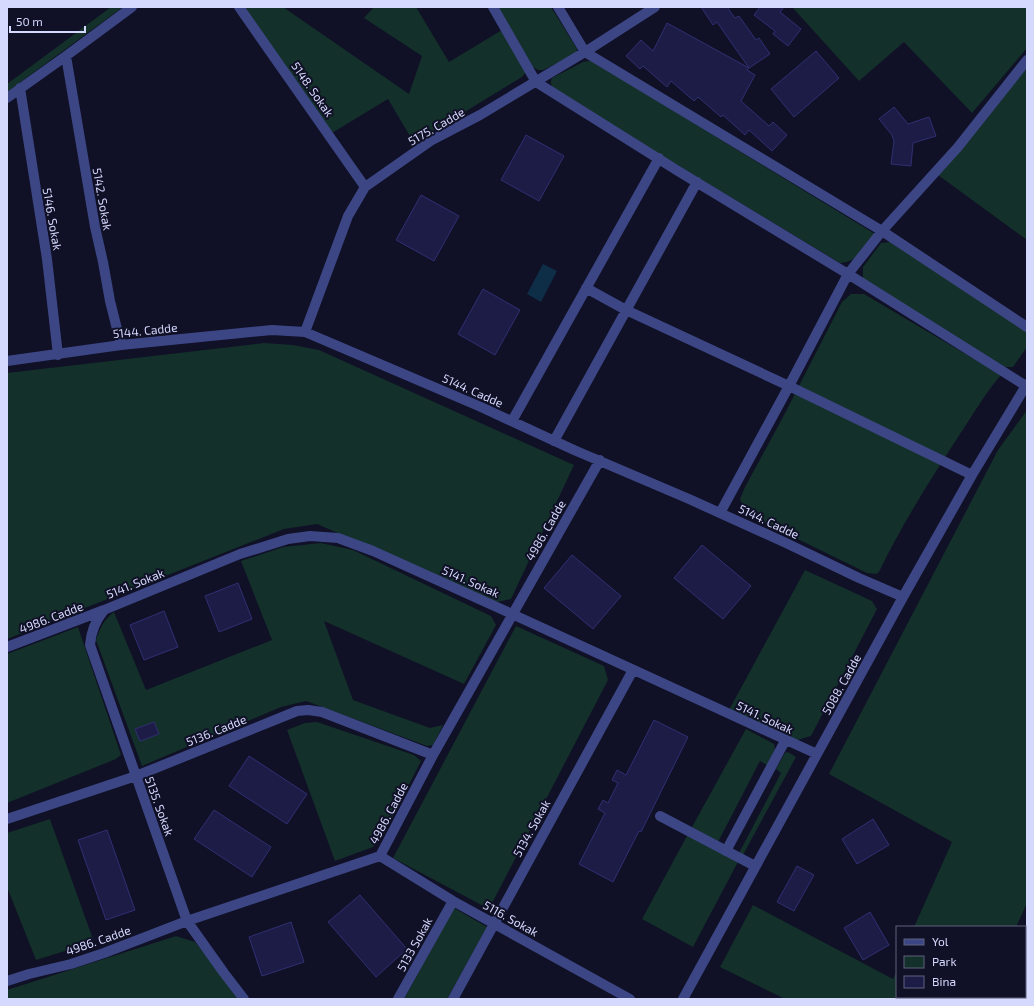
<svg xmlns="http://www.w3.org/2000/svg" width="1034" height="1006" font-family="'Exo 2',sans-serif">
	<rect width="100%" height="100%" fill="#101026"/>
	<path fill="#13302a" d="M 111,7 L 123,7 L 7,92 L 7,84 Z
		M 241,7 L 283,7 L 409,94 L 422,56 L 364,18 L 374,7 L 416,7 L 449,62 L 502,30 L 526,72 L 522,77 L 414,143 L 388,99 L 332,133 Z
		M 498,7 L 551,7 L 577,49 L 576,54 L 543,70 L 538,70 L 533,67 Z
		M 792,7 L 1027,7 L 1027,48 L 972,113 L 904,42 L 859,81 Z
		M 588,61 L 592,61 L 875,234 C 865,247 858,262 840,263 L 556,92 C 553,88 549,84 552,78 L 583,62 Z
		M 1027,64 L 1027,240 L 938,175 Z
		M 890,242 L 1027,330 L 1027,347 L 1013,367 L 1004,367 L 863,280 L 863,267 L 881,243 Z
		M 851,294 L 864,294 L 1001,375 C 986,392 976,410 964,428 C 934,474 903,522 879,572 L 876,574 L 867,573 L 749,515 L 743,507 L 740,499 L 745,487 L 783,417 L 842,302 Z
		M 264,343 L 293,345 L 319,350 L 574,465 L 511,599 L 497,602 L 317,524 L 284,529 L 7,639 L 7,373 Z
		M 1027,410 L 1027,903 L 1016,927 L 914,927 L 952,842 L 829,774 L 998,450 Z
		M 321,543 L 353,550 L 491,616 L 496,625 L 464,684 L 324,621 L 353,700 L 430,728 L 443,725 L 433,745 L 427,746 L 306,701 L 281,707 L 142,766 L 96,640 C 100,628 104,619 114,612 L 146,690 L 272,640 L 241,561 L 283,547 Z
		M 805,570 L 872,601 L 877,609 L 811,736 L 794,741 L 729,710 Z
		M 516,626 L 604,666 L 608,680 L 489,909 L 393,858 Z
		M 78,627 L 121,755 L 116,759 L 7,803 L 7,654 Z
		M 317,722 L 414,755 L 421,761 L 383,836 L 373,847 L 335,861 L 287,730 L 305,723 Z
		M 746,729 L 774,744 L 775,749 L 767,765 L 760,761 L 718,842 L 692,827 Z
		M 788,752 L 796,757 L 743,855 L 739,853 L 781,773 L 776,769 L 785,753 Z
		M 50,819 L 94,942 L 36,960 L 7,887 L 7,833 Z
		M 688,834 L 739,860 L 693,947 L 642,919 Z
		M 753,905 L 893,979 L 897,971 L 897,997 L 984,997 L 983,999 L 785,999 L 720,967 Z
		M 454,908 L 487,927 L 447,999 L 404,999 Z
		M 176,936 L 195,942 L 242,999 L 7,999 L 7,990 Z"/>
	<path fill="#0e2d47" d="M 543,264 L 557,271 L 541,302 L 527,294 Z"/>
	<path fill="#1d1c47" stroke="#302f72" d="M 701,7 L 727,7 L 735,18 L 739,16 L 756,40 L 759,38 L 770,54 L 749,68 L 717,22 L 713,25 Z
		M 760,7 L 784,7 L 780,12 L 801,29 L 788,46 L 773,34 L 775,31 L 754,15 Z
		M 667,23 L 749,68 L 747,70 L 755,75 L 741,101 L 769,126 L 773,122 L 787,135 L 772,151 L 749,130 L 745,135 L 723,115 L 721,117 L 698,97 L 694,101 L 671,81 L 667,87 L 643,66 L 640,69 L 626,56 L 641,40 L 653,51 Z
		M 816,51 L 839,78 L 794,117 L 771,89 Z
		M 894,107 L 908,124 L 929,117 L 936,136 L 913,143 L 911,166 L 891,164 L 894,141 L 892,135 L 879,119 Z
		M 526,135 L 564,156 L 539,201 L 501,180 Z
		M 421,195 L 459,216 L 434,261 L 396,240 Z
		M 483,289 L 520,310 L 495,355 L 458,334 Z
		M 702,545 L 751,586 L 723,619 L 674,578 Z
		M 572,555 L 621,596 L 593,629 L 544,588 Z
		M 238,583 L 252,619 L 219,632 L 205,596 Z
		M 164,611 L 178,647 L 144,660 L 130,625 Z
		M 654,720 L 688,737 L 641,832 L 639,831 L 613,882 L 579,864 L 605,813 L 598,809 L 603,800 L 608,803 L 618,783 L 612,780 L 617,770 L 626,775 Z
		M 154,722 L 159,734 L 140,741 L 135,729 Z
		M 249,756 L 307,794 L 287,824 L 229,786 Z
		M 214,810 L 271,847 L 252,877 L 194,839 Z
		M 873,819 L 889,845 L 857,864 L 842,839 Z
		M 107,830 L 135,910 L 106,920 L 78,840 Z
		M 797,866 L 814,875 L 794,911 L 777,902 Z
		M 360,895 L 407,949 L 376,977 L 328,922 Z
		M 870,912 L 889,945 L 863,960 L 844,928 Z
		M 291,922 L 304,962 L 262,976 L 249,937 Z"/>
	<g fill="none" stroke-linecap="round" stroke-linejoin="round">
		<path stroke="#3c4684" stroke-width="10" d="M 239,7 L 365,187
			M 493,7 L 536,82 L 678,171 L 848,274 L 1026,386
			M 558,7 L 585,52 L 882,231 L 1027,327
			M 66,56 L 95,227 L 103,262 L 110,301 L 121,345
			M 20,88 L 47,259 L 58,355
			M 7,98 L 66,56 L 132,7
			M 586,288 L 626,310 L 789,386 L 972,475
			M 305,332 L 348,216 L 365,187 L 432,140 L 480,115 L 585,52 L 655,7
			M 7,361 L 121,345 L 272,330 L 305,332 L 481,407 L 574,450 L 689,499 L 786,543 L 859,578 L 903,597
			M 512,421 L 659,158
			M 554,441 L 697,182
			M 720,513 L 789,386 L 848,274 L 882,231 L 958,147 L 1027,60
			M 104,610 C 95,621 91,631 90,645 L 187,921 L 224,973 L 244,999
			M 7,647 L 104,610 L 240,554 L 269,545 L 288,539 L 310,536 L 338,538 L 373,551 L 512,614 L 817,754
			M 660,816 L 755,866
			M 7,819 L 136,776 L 297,711 L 308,710 L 322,712 L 433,755
			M 726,851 L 785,741
			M 380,856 L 453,901 L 630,999
			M 7,981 L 29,974 L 71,964 L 104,953 L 187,921 L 380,856 L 433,755 L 600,460
			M 398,999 L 453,901
			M 453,999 L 633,670
			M 683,999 L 903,597 L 972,475 L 1027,384"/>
	</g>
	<g text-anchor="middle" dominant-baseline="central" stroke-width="4" stroke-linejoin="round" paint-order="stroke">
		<g font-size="12" fill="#d6d9fe" stroke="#101026">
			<text transform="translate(313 89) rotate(55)">5148. Sokak</text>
			<text transform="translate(436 126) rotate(-30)">5175. Cadde</text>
			<text transform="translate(103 199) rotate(80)">5142. Sokak</text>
			<text transform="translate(53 219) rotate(80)">5146. Sokak</text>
			<text transform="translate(145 330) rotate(-6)">5144. Cadde</text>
			<text transform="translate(473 390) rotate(24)">5144. Cadde</text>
			<text transform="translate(769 521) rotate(25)">5144. Cadde</text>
			<text transform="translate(545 530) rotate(-60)">4986. Cadde</text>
			<text transform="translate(471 581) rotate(24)">5141. Sokak</text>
			<text transform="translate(135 583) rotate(-22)">5141. Sokak</text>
			<text transform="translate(51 617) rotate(-21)">4986. Cadde</text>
			<text transform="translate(841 684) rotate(-61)">5088. Cadde</text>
			<text transform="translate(765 717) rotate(25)">5141. Sokak</text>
			<text transform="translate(216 730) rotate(-22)">5136. Cadde</text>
			<text transform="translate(160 806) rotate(70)">5135. Sokak</text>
			<text transform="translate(388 813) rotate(-62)">4986. Cadde</text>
			<text transform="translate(531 828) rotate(-61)">5134. Sokak</text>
			<text transform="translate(511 918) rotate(29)">5116. Sokak</text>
			<text transform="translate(98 940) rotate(-19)">4986. Cadde</text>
			<text transform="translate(414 944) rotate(-61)">5133 Sokak</text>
		</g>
	</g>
	<rect width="1034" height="1006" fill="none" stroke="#d6d9fe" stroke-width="16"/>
	<rect x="896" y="926" width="130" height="72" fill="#101026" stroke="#5f607c"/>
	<rect x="904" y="939" width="20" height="6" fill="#3c4684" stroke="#5f607c"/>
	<text x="932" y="946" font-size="12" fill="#d6d9fe">Yol</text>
	<rect x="904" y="956" width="20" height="12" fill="#13302a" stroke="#5f607c"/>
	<text x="932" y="966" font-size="12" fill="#d6d9fe">Park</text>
	<rect x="904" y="976" width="20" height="12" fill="#1d1c47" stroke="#5f607c"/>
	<text x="932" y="986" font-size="12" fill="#d6d9fe">Bina</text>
	<path d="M10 26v6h75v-6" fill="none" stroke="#d6d9fe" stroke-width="2"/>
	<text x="16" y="26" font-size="12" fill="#d6d9fe" stroke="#101026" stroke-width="3" paint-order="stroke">50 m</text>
</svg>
